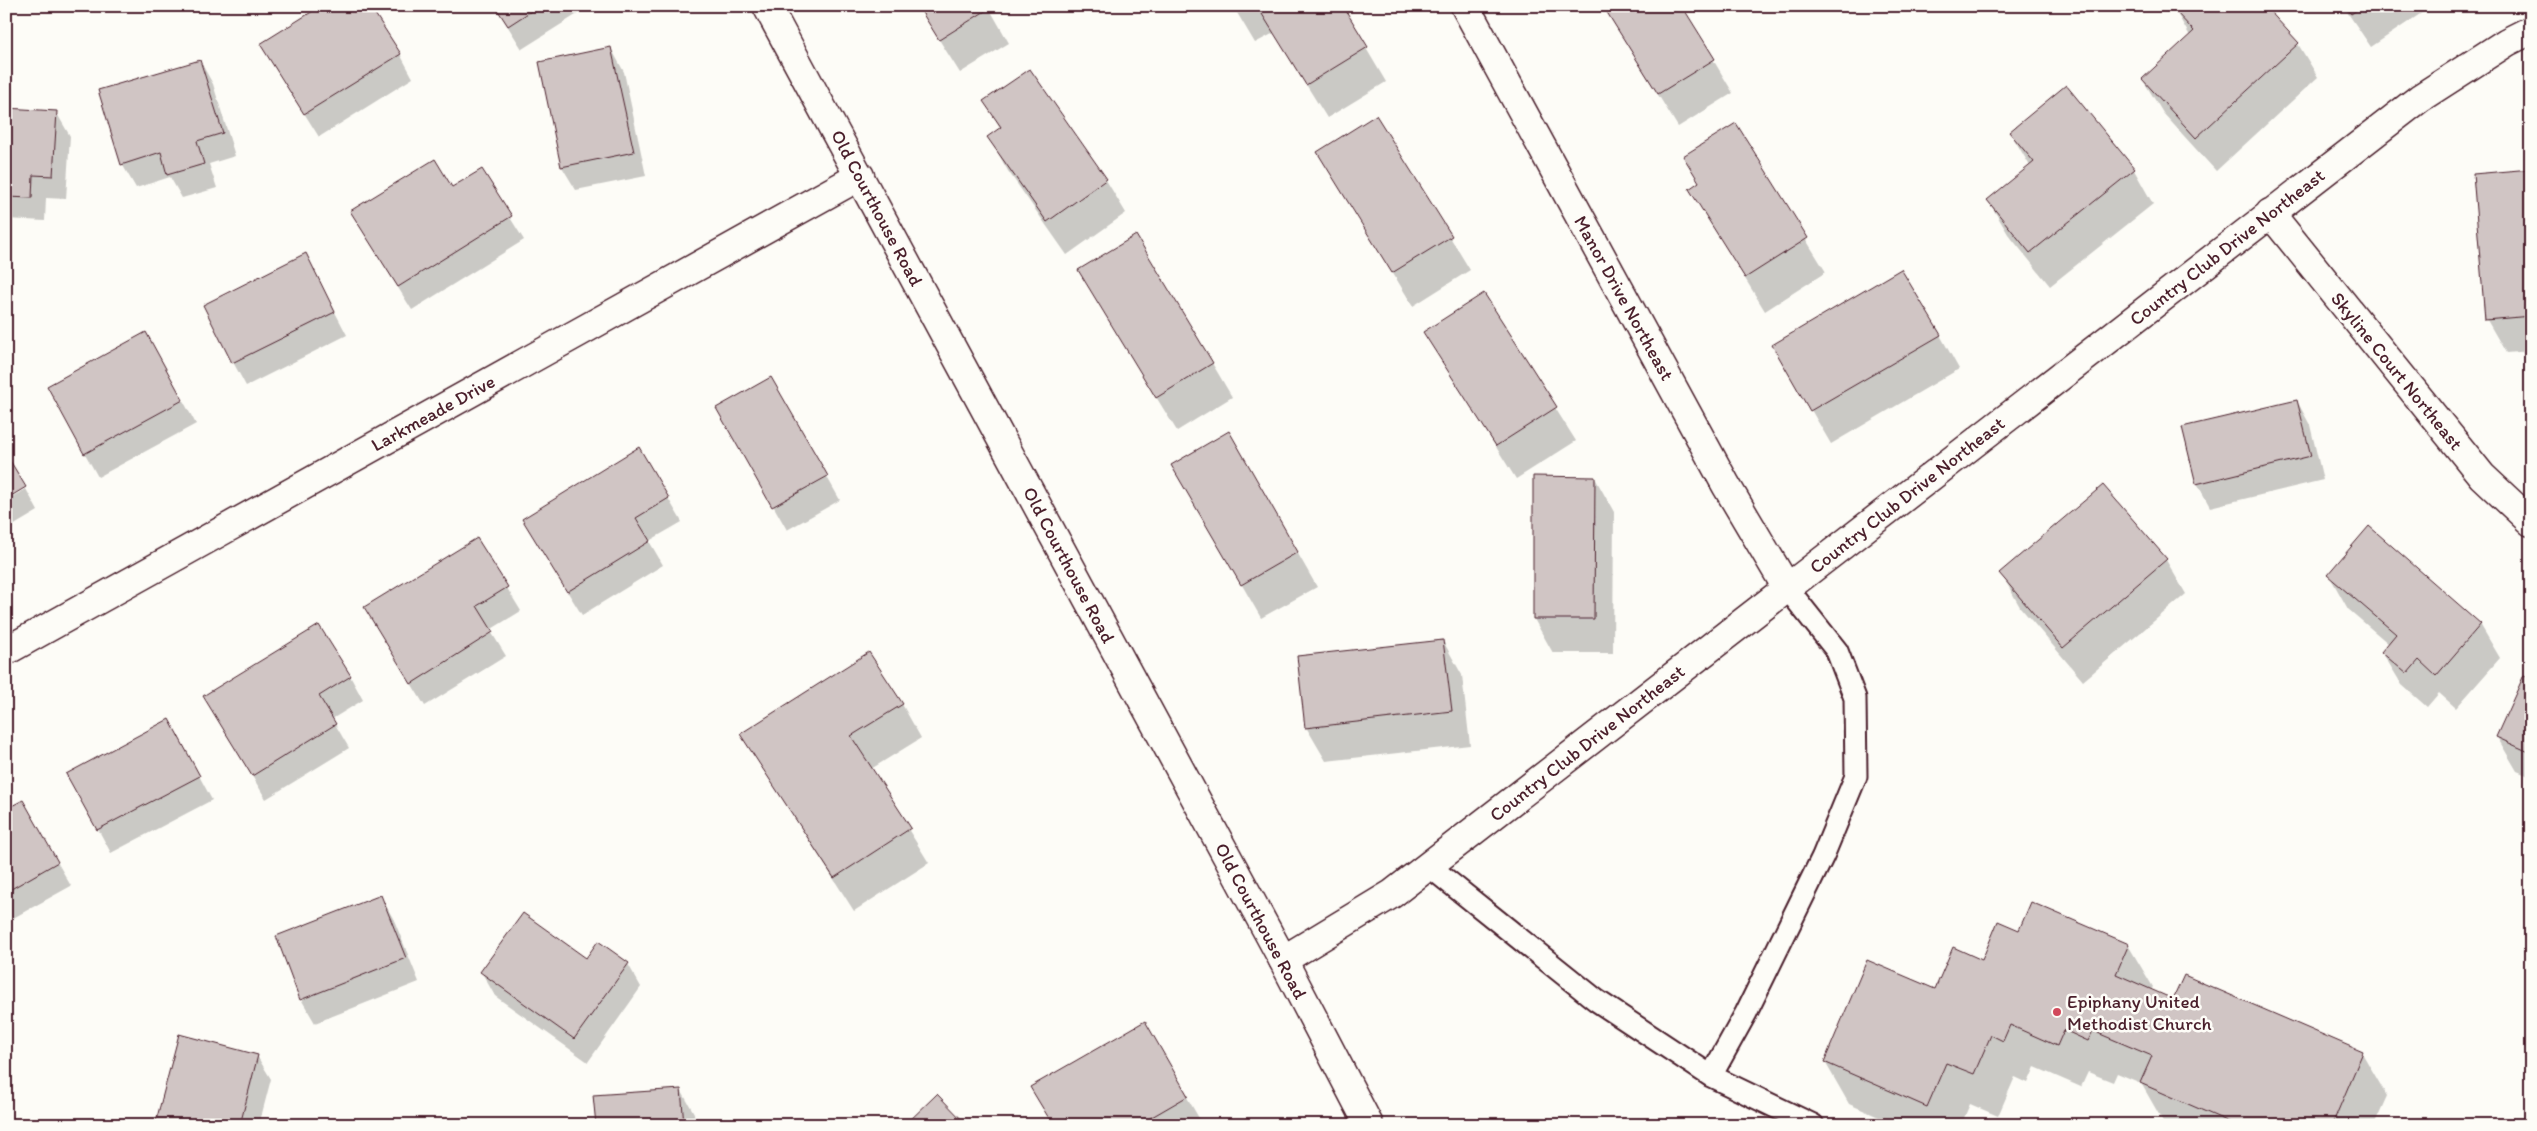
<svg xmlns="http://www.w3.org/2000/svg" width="2537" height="1131" font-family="Itim,sans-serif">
	<rect width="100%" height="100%" fill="#fdfcf7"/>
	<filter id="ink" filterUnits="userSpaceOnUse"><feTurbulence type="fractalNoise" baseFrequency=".02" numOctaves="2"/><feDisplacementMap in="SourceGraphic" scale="10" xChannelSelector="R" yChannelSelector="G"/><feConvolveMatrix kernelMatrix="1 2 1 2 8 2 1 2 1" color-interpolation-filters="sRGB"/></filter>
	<g filter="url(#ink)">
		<path fill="#0003" d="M 495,6 L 585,6 L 587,8 L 522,49 Z
			M 918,6 L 988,6 L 1009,43 L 960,73 Z
			M 1233,6 L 1341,6 L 1386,82 L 1327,118 L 1274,33 L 1255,43 Z
			M 1603,6 L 1681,6 L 1733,93 L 1678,127 Z
			M 1958,6 L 1970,6 L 1961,11 Z
			M 2343,6 L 2432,6 L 2371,47 Z
			M 2175,10 L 2298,44 L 2318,77 L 2216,171 L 2163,113 L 2143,80 L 2190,36 Z
			M 611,48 L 624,72 L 646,176 L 576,190 L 562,167 Z
			M 400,54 L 413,78 L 319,137 L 276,68 Z
			M 200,61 L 213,84 L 235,156 L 209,164 L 217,188 L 182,198 L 170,177 L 136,188 L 122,164 Z
			M 1029,71 L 1106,180 L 1126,213 L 1067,255 L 1008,171 L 989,137 L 1001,129 L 985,102 Z
			M 6,109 L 56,112 L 70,136 L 66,199 L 46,198 L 45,221 L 6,219 Z
			M 1735,125 L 1826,272 L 1765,311 L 1690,189 L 1700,183 Z
			M 2010,132 L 2134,170 L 2153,204 L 2050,286 L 2008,234 L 1988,200 L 2030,166 Z
			M 1318,152 L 1450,237 L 1470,270 L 1413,306 Z
			M 481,171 L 524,240 L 412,310 L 351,212 L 452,189 Z
			M 2531,171 L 2531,351 L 2506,353 L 2487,320 Z
			M 305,255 L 347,335 L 246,386 L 233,362 Z
			M 1484,295 L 1576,441 L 1516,479 L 1425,333 Z
			M 1099,304 L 1212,363 L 1232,397 L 1177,431 Z
			M 1940,335 L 1959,369 L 1831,444 L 1773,345 Z
			M 159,357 L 196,424 L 98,477 L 48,387 Z
			M 771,378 L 840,500 L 787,530 L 718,408 Z
			M 2297,401 L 2310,425 L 2323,480 L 2210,507 L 2197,483 Z
			M 1229,433 L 1317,587 L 1261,618 L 1173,465 Z
			M 1595,478 L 1614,512 L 1613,653 L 1553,653 L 1534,619 Z
			M 2103,486 L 2166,560 L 2186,594 L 2083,681 L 2020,607 L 2001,573 Z
			M 26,489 L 38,511 L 6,530 L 6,500 Z
			M 668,498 L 682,522 L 649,541 L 663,565 L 582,615 L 537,543 Z
			M 477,539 L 521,611 L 490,630 L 506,656 L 425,706 L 379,631 Z
			M 2329,575 L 2480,624 L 2500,658 L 2456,708 L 2439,693 L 2427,707 L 2402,685 L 2382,652 L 2389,644 L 2348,609 Z
			M 1443,641 L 1462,675 L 1470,745 L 1326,761 L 1306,727 Z
			M 350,676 L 363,700 L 332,719 L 349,748 L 266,799 L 218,720 Z
			M 2531,679 L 2531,777 L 2517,771 L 2497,737 Z
			M 902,704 L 921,738 L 871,769 L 929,863 L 854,911 L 742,735 Z
			M 182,744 L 212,800 L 111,853 L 98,829 Z
			M 22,801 L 71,886 L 6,922 L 6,810 Z
			M 381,897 L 394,920 L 419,982 L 315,1023 L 301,999 Z
			M 2020,932 L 2128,945 L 2153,987 L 2151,990 L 2174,1000 L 2362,1053 L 2387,1096 L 2374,1125 L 2165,1125 L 2141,1083 L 2117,1073 L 2113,1082 L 2088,1072 L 2081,1087 L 2035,1067 L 2028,1083 L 2015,1077 L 1998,1116 L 1970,1104 L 1961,1125 L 1897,1125 L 1849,1104 L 1825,1062 L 1982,962 Z
			M 628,964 L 641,987 L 588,1062 L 495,996 L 482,973 Z
			M 1144,1023 L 1203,1125 L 1054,1125 Z
			M 257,1056 L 271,1079 L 259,1125 L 156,1125 Z
			M 681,1090 L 694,1113 L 695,1125 L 597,1125 Z"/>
		<path fill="#d0c5c4" stroke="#4a1f2b" d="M 321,6 L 370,6 L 401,54 L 304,114 L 260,44 Z
			M 495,6 L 539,6 L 508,26 Z
			M 918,6 L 989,6 L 990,8 L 939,40 Z
			M 1257,6 L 1343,6 L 1368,47 L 1306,85 Z
			M 1603,6 L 1682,6 L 1715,59 L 1658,94 Z
			M 2177,6 L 2265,6 L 2299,43 L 2196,138 L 2142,79 L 2194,31 L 2174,10 Z
			M 2345,6 L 2363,6 L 2351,14 Z
			M 611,47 L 634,152 L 561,167 L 539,62 Z
			M 200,60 L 223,133 L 197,141 L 204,164 L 167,175 L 161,152 L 121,165 L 98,90 Z
			M 1030,69 L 1107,179 L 1047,222 L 987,137 L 1001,127 L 983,101 Z
			M 2066,85 L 2135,169 L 2030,253 L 1987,200 L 2034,162 L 2009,132 Z
			M 6,108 L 57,111 L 53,176 L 33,175 L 32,198 L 6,197 Z
			M 1376,115 L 1452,236 L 1392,273 L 1317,152 Z
			M 1736,123 L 1808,238 L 1745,278 L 1689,189 L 1699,182 L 1683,156 Z
			M 435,159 L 452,187 L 482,169 L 512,216 L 398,287 L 350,211 Z
			M 2531,169 L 2531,316 L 2485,320 L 2473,174 Z
			M 1136,235 L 1213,363 L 1156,398 L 1078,270 Z
			M 306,253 L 335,312 L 232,363 L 203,305 Z
			M 1901,269 L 1941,335 L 1810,411 L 1772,345 Z
			M 1484,293 L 1557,407 L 1496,446 L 1423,332 Z
			M 146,332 L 183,400 L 84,454 L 47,386 Z
			M 771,377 L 828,476 L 772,507 L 716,408 Z
			M 2297,400 L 2311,456 L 2196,484 L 2182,427 Z
			M 1229,431 L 1298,552 L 1241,585 L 1171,465 Z
			M 639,447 L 669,498 L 636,518 L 650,541 L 567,592 L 522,519 Z
			M 6,454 L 26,487 L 6,499 Z
			M 1533,476 L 1595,477 L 1594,619 L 1533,619 Z
			M 2103,485 L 2167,559 L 2063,648 L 1999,573 Z
			M 2369,526 L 2481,624 L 2436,676 L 2419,660 L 2407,674 L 2381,652 L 2396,634 L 2327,575 Z
			M 477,538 L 508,587 L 477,606 L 493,632 L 411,684 L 364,607 Z
			M 319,625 L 351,676 L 319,696 L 336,724 L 252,776 L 203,696 Z
			M 1443,640 L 1452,711 L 1305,728 L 1297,656 Z
			M 869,652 L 903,704 L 851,736 L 911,828 L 834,878 L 740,734 Z
			M 2524,675 L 2531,678 L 2531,753 L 2496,737 Z
			M 169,719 L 200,776 L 97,830 L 66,774 Z
			M 23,800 L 58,862 L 6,892 L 6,809 Z
			M 381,895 L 406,958 L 300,1000 L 276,936 Z
			M 2031,902 L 2129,944 L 2116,974 L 2173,999 L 2184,975 L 2363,1052 L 2332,1125 L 2236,1125 L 2140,1083 L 2152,1056 L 2093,1031 L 2088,1041 L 2064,1030 L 2057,1046 L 2010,1025 L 2003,1041 L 1991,1035 L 1974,1074 L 1946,1063 L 1927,1107 L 1824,1062 L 1867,960 L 1935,989 L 1953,947 L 1982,960 L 1998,921 L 2019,930 Z
			M 523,913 L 586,958 L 598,941 L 629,963 L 574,1039 L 480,972 Z
			M 1145,1021 L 1188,1096 L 1138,1125 L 1053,1125 L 1030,1087 Z
			M 179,1034 L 258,1055 L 240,1125 L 155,1125 Z
			M 681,1089 L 684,1125 L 596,1125 L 593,1095 Z
			M 937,1094 L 967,1125 L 905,1125 Z"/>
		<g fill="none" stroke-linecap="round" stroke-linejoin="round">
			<defs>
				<path id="lane" d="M 1429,866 L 1596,1000 L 1711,1076 L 1813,1125
					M 1711,1076 L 1746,1013 L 1823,856 L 1856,776 L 1855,698 L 1837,651 L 1787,588"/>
				<path id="street" d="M 1465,6 L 1726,485 L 1787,588
					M 2270,213 L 2482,476 L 2531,522
					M 6,651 L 860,176
					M 1283,960 L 1392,894 L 2420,98 L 2507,42 L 2531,30"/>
				<path id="secondary" d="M 767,6 L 1283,960 L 1369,1125"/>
			</defs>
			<use href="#lane" stroke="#4a1f2b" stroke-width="25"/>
			<use href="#street" stroke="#4a1f2b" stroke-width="31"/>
			<use href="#secondary" stroke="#4a1f2b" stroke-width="31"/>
			<use href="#lane" stroke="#fdfcf7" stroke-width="21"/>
			<use href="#street" stroke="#fdfcf7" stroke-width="28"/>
			<use href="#secondary" stroke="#fdfcf7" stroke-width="28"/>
		</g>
	</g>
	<circle fill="#d1495b" stroke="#fdfcf7" stroke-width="2" cx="2057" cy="1012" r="5"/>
	<g text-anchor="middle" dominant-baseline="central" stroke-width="5" stroke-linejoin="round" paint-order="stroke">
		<g font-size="19" fill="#4a1f2b" stroke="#fdfcf7">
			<text transform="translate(877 208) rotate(62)">Old Courthouse Road</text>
			<text transform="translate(2227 247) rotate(-38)">Country Club Drive Northeast</text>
			<text transform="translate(1624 298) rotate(61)">Manor Drive Northeast</text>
			<text transform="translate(2397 371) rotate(51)">Skyline Court Northeast</text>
			<text transform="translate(433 413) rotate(-29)">Larkmeade Drive</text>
			<text transform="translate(1907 495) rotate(-38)">Country Club Drive Northeast</text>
			<text transform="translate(1069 565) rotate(62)">Old Courthouse Road</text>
			<text transform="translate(1587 743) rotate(-38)">Country Club Drive Northeast</text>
			<text transform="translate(1261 921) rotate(62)">Old Courthouse Road</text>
		</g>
		<g font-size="19" fill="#4a1f2b" stroke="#fdfcf7" text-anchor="start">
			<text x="2067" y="1001">Epiphany United<tspan x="2067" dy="22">Methodist Church</tspan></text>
		</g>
	</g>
	<rect width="2537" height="1131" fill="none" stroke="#fdfcf7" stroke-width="25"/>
	<rect x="12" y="12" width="2512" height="1106" fill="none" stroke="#4a1f2b" stroke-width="2" filter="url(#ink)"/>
</svg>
